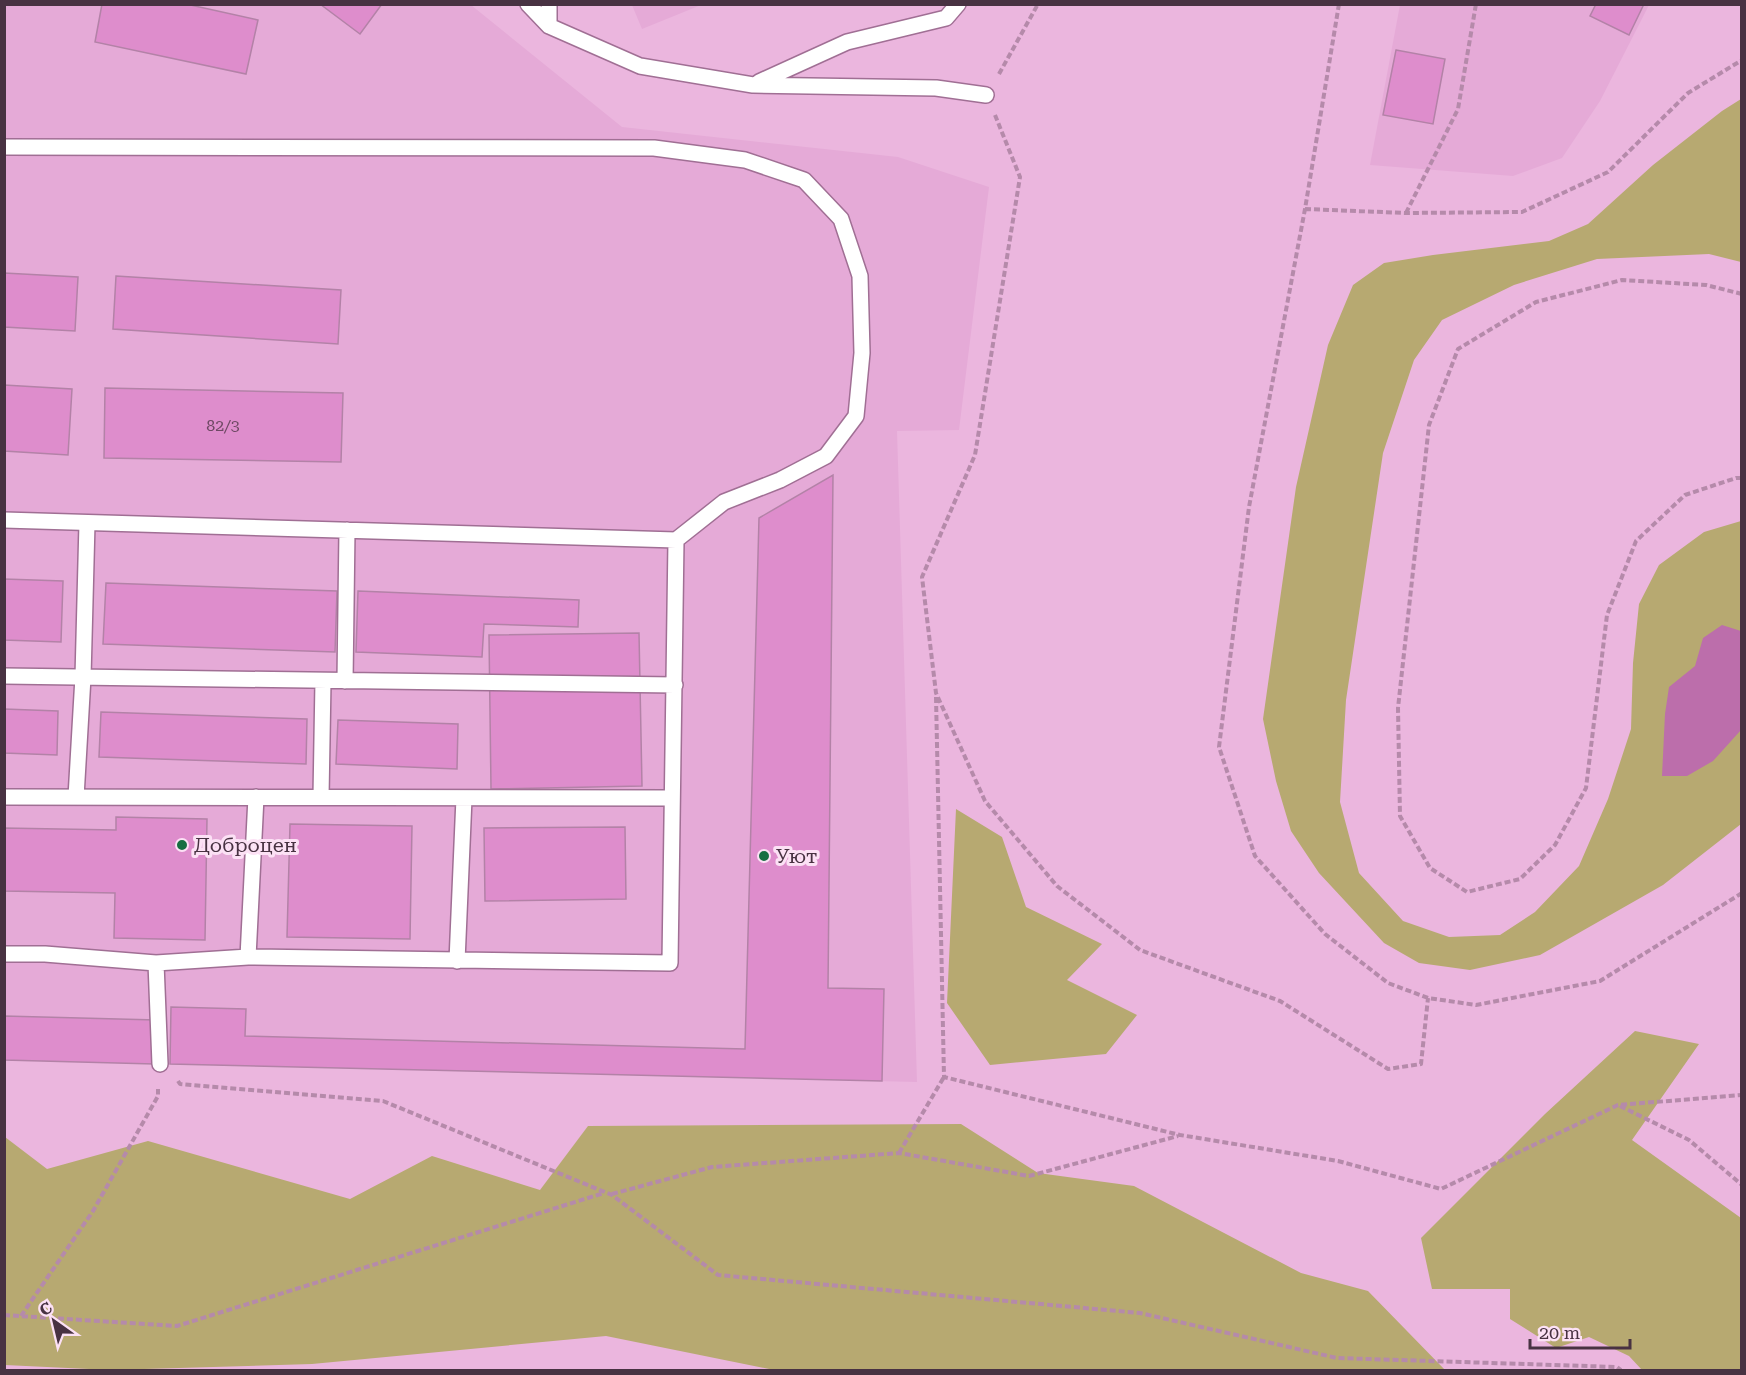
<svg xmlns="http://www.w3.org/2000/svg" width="1746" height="1375" font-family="'Roboto Serif',serif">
	<rect width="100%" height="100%" fill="#ebb6de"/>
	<path fill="#e5aad7" d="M 5,5 L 471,5 L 622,127 L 898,157 L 989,187 L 959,430 L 897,431 L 917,1082 L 5,1060 Z
		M 632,5 L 701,5 L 642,29 Z
		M 1400,5 L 1649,5 L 1600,101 L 1562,158 L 1513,176 L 1370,165 Z"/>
	<path fill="#b7a971" d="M 1741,99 L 1741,262 L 1709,254 L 1597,259 L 1514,285 L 1442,320 L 1414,360 L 1383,453 L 1346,700 L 1340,802 L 1359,873 L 1403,921 L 1449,937 L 1500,935 L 1535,912 L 1579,866 L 1608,799 L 1631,729 L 1633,663 L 1639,604 L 1659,565 L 1704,532 L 1741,521 L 1741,824 L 1663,885 L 1540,955 L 1470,970 L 1419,963 L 1384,943 L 1319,873 L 1291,831 L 1276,781 L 1263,719 L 1296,487 L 1328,345 L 1353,285 L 1384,263 L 1433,255 L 1549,241 L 1588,224 L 1653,165 L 1722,111 Z
		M 956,809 L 1002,837 L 1026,907 L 1102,944 L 1067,980 L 1137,1015 L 1106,1054 L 990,1065 L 947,1003 Z
		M 1635,1031 L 1699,1044 L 1632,1140 L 1741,1218 L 1741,1370 L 1642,1370 L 1629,1356 L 1589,1337 L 1556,1348 L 1510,1319 L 1510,1289 L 1432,1289 L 1421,1238 L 1545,1114 Z
		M 961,1124 L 1038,1173 L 1134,1186 L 1301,1273 L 1368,1291 L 1445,1370 L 774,1370 L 606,1336 L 312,1364 L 110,1370 L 5,1365 L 5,1137 L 47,1169 L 148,1141 L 350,1199 L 432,1156 L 540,1190 L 588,1126 Z"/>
	<path fill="#bc6eab" d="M 1722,625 L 1741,631 L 1741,730 L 1713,761 L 1687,776 L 1662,776 L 1665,714 L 1669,687 L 1695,666 L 1703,638 Z"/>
	<path fill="#de8dcc" stroke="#b382a7" stroke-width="1.5" d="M 102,4 L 186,4 L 258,20 L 246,74 L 95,42 Z
		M 320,4 L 382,4 L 360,34 Z
		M 1596,4 L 1644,4 L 1629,35 L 1590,16 Z
		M 1396,50 L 1445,59 L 1433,124 L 1383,115 Z
		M 4,273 L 78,277 L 75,331 L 4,327 Z
		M 116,276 L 341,290 L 338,344 L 113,329 Z
		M 4,385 L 72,389 L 68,455 L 4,451 Z
		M 105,388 L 343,393 L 341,462 L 104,458 Z
		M 833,475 L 828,988 L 884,989 L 882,1081 L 170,1064 L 171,1007 L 246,1009 L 245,1036 L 745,1049 L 759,518 Z
		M 4,579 L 63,581 L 61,642 L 4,640 Z
		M 106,583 L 337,591 L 335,652 L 103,644 Z
		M 358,591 L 579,600 L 578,627 L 484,624 L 482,657 L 356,652 Z
		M 639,633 L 642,786 L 491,789 L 489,635 Z
		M 4,709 L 58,711 L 57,755 L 4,753 Z
		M 101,712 L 307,719 L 306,764 L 99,757 Z
		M 338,720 L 458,724 L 457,769 L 336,764 Z
		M 116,817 L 207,819 L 205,940 L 114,938 L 115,893 L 4,891 L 4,828 L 116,830 Z
		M 290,824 L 412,826 L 410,939 L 287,937 Z
		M 625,827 L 626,899 L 485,901 L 484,828 Z
		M 4,1016 L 156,1020 L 154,1064 L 4,1060 Z"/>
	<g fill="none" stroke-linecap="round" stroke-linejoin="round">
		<defs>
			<path id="lane" d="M 528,4 L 549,26 L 640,66 L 753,85 L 936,88 L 986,95
				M 549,4 L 549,26
				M 759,82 L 847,42 L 946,18 L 958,4
				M 4,147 L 654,148 L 745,160 L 804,180 L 841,219 L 860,276 L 862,353 L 856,416 L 826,456 L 780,480 L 724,502 L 676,540 L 4,520
				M 4,676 L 675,685
				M 345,681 L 347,530
				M 4,797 L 672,798
				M 76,797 L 83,677 L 87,523
				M 321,797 L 323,681
				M 4,954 L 45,954 L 156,963 L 248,957 L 670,963 L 676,540
				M 248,957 L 256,797
				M 457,961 L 464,798
				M 156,963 L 160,1064"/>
		</defs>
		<use href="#lane" stroke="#a06f94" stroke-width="18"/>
		<path stroke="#b58aaa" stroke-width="4" stroke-dasharray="6 3" stroke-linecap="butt" d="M 1339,4 L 1305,209 L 1249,507 L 1219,747 L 1255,856 L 1325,934 L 1388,983 L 1428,998 L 1476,1005 L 1600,981 L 1742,893
			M 999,74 L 1038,4
			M 995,115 L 1020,177 L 975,455 L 922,577 L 936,693 L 985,801 L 1057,886 L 1140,950 L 1280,1001 L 1388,1069 L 1421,1064 L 1428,998
			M 1305,209 L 1406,213 L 1522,212 L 1608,172 L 1688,93 L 1742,60
			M 1406,213 L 1458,109 L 1476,4
			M 1742,294 L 1706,285 L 1622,280 L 1536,302 L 1458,349 L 1429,425 L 1398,708 L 1400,816 L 1430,868 L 1467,892 L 1520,879 L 1555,845 L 1586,788 L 1607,615 L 1636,541 L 1685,495 L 1736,478 L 1742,478
			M 936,697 L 944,1077 L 1180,1135 L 1338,1161 L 1441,1189 L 1618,1105 L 1742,1095
			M 178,1081 L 180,1084 L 383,1101 L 612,1195 L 718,1275 L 1140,1313 L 1337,1358 L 1617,1367 L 1621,1370
			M 1620,1106 L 1689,1140 L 1742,1185
			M 899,1153 L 944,1077
			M 612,1194 L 712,1167 L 899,1153 L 1029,1176 L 1178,1136
			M 4,1315 L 177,1326 L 604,1193
			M 21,1316 L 93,1211 L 158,1096 L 158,1089"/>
		<use href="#lane" stroke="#fff" stroke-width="15"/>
	</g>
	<g fill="#166f42" stroke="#fce1f5" stroke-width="2">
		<circle cx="182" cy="845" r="6"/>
		<circle cx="764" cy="856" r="6"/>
	</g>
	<g text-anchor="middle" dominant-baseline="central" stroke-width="6" stroke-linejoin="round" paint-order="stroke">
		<g font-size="16" fill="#6e4964">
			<text x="223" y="425">82/3</text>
		</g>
		<g font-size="20" fill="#483242" stroke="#fce1f5" text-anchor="start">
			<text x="194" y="845">Доброцен</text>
			<text x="776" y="856">Уют</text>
		</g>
	</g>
	<rect width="1746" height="1375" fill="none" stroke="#483242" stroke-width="12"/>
	<g transform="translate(54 1321) rotate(326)" stroke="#fce1f5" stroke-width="4.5" paint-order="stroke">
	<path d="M0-4.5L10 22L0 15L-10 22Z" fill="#483242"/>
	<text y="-9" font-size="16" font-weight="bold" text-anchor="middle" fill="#483242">С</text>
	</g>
	<path d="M1530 1339v9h100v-9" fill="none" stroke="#483242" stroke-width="3"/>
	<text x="1539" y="1339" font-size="18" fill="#483242" stroke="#fce1f5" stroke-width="4.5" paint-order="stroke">20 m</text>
</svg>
